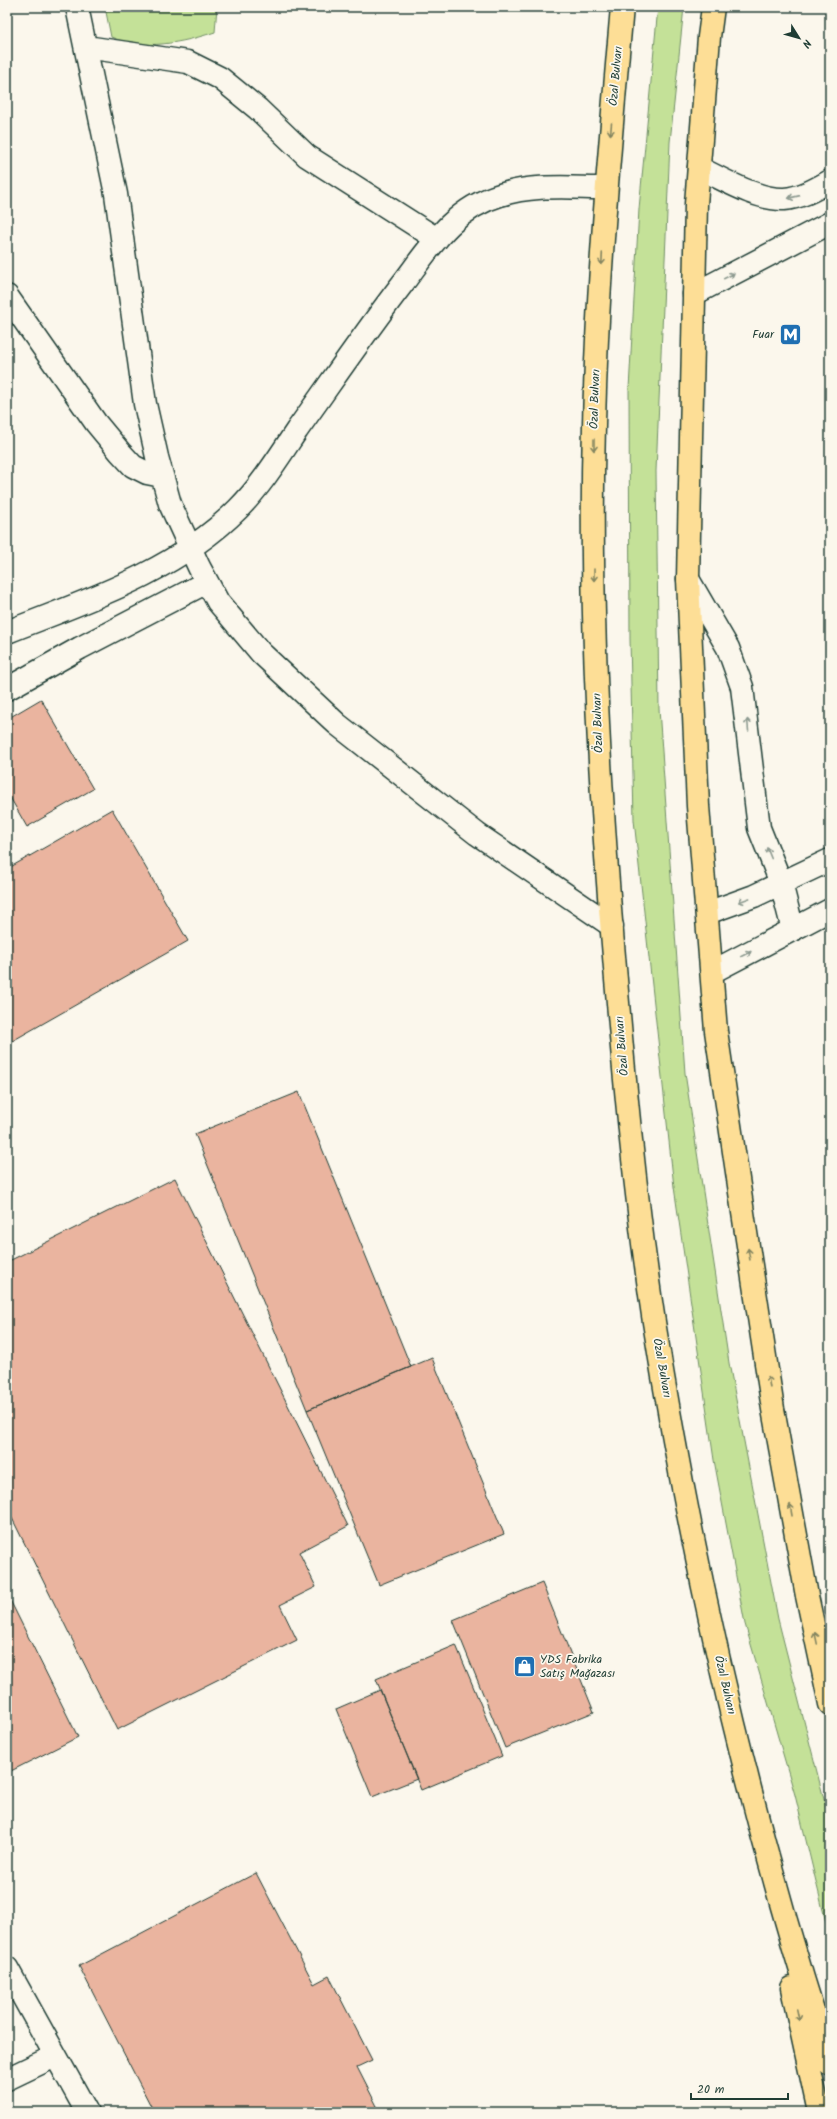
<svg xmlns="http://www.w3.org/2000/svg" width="837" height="2119" font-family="Kalam,sans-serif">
	<rect width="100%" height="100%" fill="#fbf7ec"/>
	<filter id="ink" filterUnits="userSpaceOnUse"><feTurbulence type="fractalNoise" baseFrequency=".025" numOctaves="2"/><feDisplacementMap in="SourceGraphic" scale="8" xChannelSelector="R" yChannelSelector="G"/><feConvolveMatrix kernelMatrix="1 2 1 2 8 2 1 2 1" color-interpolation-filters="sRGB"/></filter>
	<g filter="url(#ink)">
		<path fill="#c4e198" stroke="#728f66" d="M 105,7 L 217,7 L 215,32 C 182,43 144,51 111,37 Z
			M 658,7 L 684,7 L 670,142 L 656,471 L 659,709 L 685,1073 L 729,1363 L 778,1619 L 830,1823 L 830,1939 L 795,1795 L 745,1624 L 714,1460 L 674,1187 L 634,820 L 630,639 L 629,389 L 639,209 Z"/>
		<path fill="#eab49f" stroke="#1f3d34" d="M 41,699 L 93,789 L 27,827 L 7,792 L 7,719 Z
			M 112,809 L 188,941 L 7,1044 L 7,869 Z
			M 299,1092 L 411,1367 L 307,1410 L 195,1134 Z
			M 175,1178 L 348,1526 L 299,1552 L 316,1587 L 280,1605 L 297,1640 L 117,1730 L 7,1508 L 7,1262 Z
			M 432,1358 L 504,1534 L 379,1585 L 307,1410 Z
			M 542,1583 L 594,1712 L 505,1748 L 453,1620 Z
			M 7,1594 L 78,1737 L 7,1773 Z
			M 456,1645 L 502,1756 L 421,1790 L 376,1679 Z
			M 380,1690 L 417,1779 L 372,1797 L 336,1709 Z
			M 256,1873 L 314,1984 L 329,1976 L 372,2060 L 357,2067 L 380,2112 L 154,2112 L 79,1966 Z"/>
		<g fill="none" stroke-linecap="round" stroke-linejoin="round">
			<defs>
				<path id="minor" d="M 77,7 L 116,194 L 145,404 L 157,457 L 170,504 L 199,567 L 218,602 L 261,653 L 337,724 L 477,834 L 612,926
					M 86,47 L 188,62 L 220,78 L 258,109 L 307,156 L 437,239
					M 699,168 C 723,179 757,200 784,199 C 800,198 816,189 830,181
					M 694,294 L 830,223
					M 7,296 L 96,423 L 120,452 L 133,466 L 147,473 L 162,476
					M 688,579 L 728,648 L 742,687 L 759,828 L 781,883 L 793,930
					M 7,632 C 88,600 175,572 238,509 C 261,486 279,457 297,430 C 332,381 366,331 403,283 C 431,246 453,209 500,195 C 534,184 570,188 606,188
					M 7,689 L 80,648 L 207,582
					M 707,913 L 754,896 L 830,860
					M 712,972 L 830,910
					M 7,1968 L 87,2112
					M 7,2079 L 55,2056"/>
				<path id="highway" d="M 622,7 C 610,146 597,285 594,425 C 589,606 599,788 615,968 C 625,1086 636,1204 654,1322 C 694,1573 751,1822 830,2064
					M 713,7 L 709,37 L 696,204 L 688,579 L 698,806 L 716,1031 L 745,1226 L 773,1409 L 807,1596 L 830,1704
					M 792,1988 L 819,2112"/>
			</defs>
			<use href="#minor" stroke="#1f3d34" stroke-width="25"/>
			<use href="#highway" stroke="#1f3d34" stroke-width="25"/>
			<use href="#minor" stroke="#fbf7ec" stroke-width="22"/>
			<use href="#highway" stroke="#fdde96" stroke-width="22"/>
		</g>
		<defs><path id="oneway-shaft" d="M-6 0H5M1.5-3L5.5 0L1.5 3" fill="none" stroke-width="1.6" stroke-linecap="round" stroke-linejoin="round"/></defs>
		<g stroke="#838560">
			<use href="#oneway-shaft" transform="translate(611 129) rotate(95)"/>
			<use href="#oneway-shaft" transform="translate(602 259) rotate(93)"/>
			<use href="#oneway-shaft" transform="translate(594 445) rotate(90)"/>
			<use href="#oneway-shaft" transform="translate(594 575) rotate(90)"/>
			<use href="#oneway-shaft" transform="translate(749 1254) rotate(-99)"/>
			<use href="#oneway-shaft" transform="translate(769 1382) rotate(-99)"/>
			<use href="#oneway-shaft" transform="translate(791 1510) rotate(-100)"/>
			<use href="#oneway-shaft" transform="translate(816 1638) rotate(-102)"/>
			<use href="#oneway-shaft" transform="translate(798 2015) rotate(78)"/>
		</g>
		<g stroke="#8d9a90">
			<use href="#oneway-shaft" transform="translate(794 197) rotate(167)"/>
			<use href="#oneway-shaft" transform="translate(729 276) rotate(-27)"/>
			<use href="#oneway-shaft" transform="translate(748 725) rotate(-95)"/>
			<use href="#oneway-shaft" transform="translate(769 853) rotate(-112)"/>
			<use href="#oneway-shaft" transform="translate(744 900) rotate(160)"/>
			<use href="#oneway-shaft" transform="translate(746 954) rotate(-27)"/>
		</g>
	</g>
	<defs>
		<symbol id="metro-square" viewBox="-11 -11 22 22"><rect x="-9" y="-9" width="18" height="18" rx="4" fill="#1f6fb2" stroke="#fbf7ec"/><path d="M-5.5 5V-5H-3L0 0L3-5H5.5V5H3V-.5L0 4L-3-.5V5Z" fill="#fff"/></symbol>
		<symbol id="shop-square" viewBox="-11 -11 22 22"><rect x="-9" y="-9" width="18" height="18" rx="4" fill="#1f6fb2" stroke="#fbf7ec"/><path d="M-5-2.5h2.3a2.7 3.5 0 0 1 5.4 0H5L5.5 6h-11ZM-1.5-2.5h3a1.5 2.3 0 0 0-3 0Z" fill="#fff"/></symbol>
	</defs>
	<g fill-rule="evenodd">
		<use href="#metro-square" x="778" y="322" width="25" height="25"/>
		<use href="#shop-square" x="512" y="1654" width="25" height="25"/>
	</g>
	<g text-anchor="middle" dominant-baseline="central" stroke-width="3.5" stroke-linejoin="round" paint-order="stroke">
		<g font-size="12" fill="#1f3d34" stroke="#fbf7ec">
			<text transform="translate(616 76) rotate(-85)">Özal Bulvarı</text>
			<text transform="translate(595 399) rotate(-88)">Özal Bulvarı</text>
			<text transform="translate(598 723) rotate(-92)">Özal Bulvarı</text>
			<text transform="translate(622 1046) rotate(-95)">Özal Bulvarı</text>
			<text transform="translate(662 1368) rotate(80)">Özal Bulvarı</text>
			<text transform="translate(725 1685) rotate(77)">Özal Bulvarı</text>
		</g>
		<g font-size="12" fill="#1f3d34" stroke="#fbf7ec" text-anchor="end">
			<text x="774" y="334">Fuar</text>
			<text x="540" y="1659" text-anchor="start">YDS Fabrika<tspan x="540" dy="14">Satış Mağazası</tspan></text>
		</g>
	</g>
	<rect width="837" height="2119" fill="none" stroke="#fbf7ec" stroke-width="24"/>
	<rect x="12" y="12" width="813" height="2095" fill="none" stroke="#1f3d34" stroke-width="1.5" filter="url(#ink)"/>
	<g transform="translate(799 38) rotate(127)" stroke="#fbf7ec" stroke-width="3" paint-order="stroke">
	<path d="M0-3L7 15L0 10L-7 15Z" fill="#1f3d34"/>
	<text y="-6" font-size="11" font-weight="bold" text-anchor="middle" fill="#1f3d34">N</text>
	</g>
	<path d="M691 2093v6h97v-6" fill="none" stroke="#1f3d34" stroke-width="2"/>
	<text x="697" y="2093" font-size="12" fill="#1f3d34" stroke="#fbf7ec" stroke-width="3" paint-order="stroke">20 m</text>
</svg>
